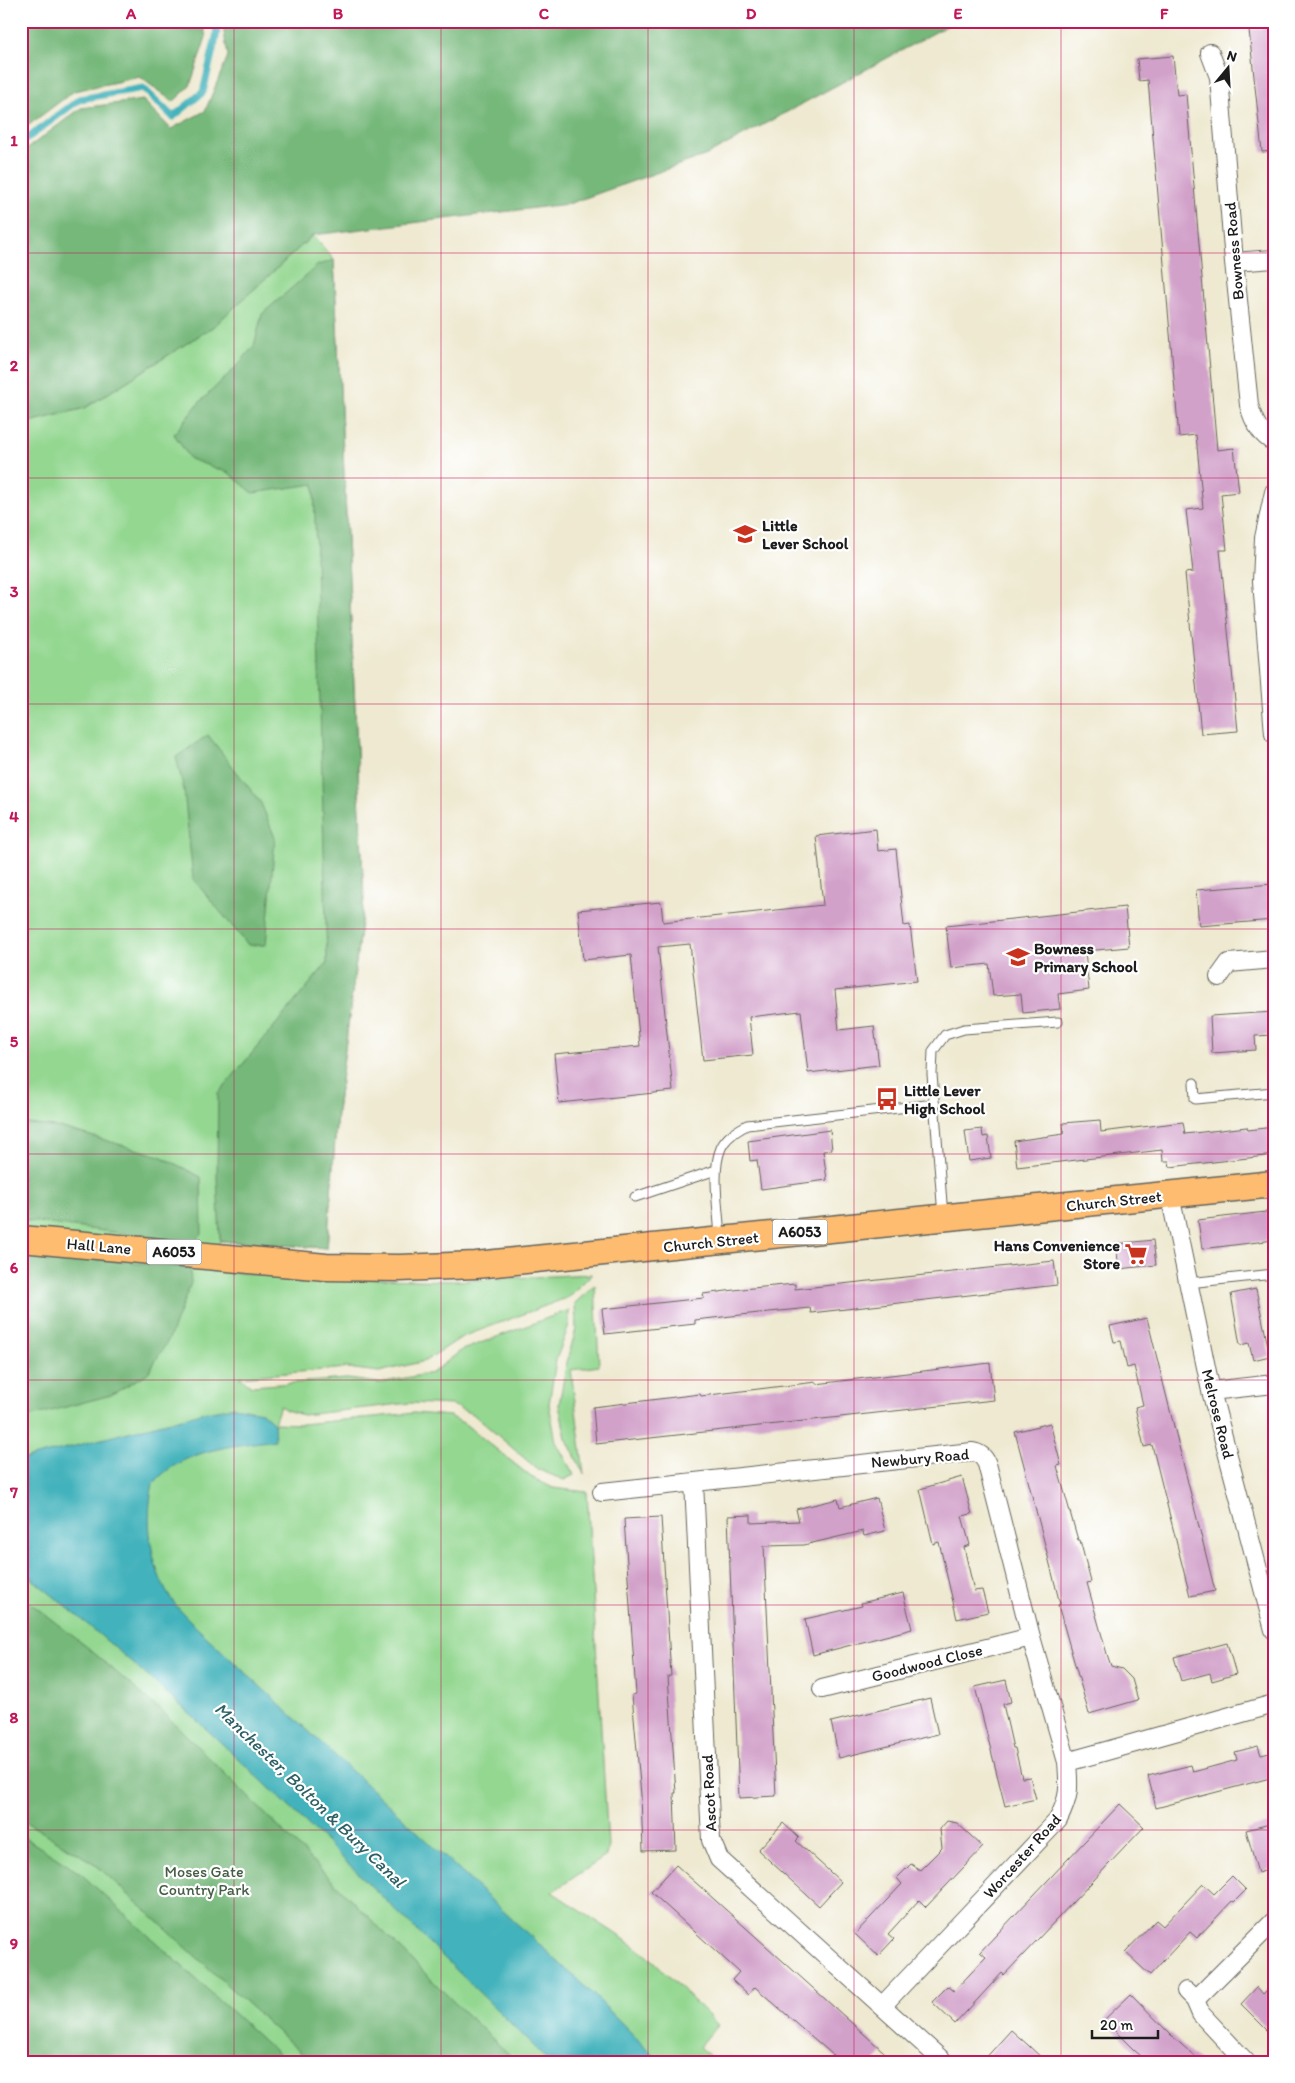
<svg xmlns="http://www.w3.org/2000/svg" width="1295" height="2083" font-family="Itim,sans-serif">
	<rect width="100%" height="100%" fill="#fff"/>
	<filter id="ink" filterUnits="userSpaceOnUse"><feTurbulence type="fractalNoise" baseFrequency=".02" numOctaves="2"/><feDisplacementMap in="SourceGraphic" scale="10" xChannelSelector="R" yChannelSelector="G"/><feConvolveMatrix kernelMatrix="1 2 1 2 8 2 1 2 1" color-interpolation-filters="sRGB"/></filter>
	<filter id="wash" filterUnits="userSpaceOnUse"><feTurbulence type="fractalNoise" baseFrequency=".0096" numOctaves="4" result="noise"/><feDisplacementMap in="SourceGraphic" scale="20" xChannelSelector="R" yChannelSelector="G"/><feGaussianBlur stdDeviation="1.12" result="paint"/><feColorMatrix in="noise" values="0 0 0 0 0 0 0 0 0 0 0 0 0 0 0 0 0 1.4 0 .05"/><feComposite in="paint" operator="in"/></filter>
	<g filter="url(#wash)">
		<rect width="100%" height="100%" fill="#eee9d0"/>
		<path fill="#93d790" stroke="#587a56" d="M 313,235 L 334,260 L 364,899 L 337,1112 L 327,1248 L 220,1241 L 209,1271 L 309,1277 L 454,1281 L 592,1274 L 569,1297 L 462,1337 L 425,1361 L 379,1372 L 347,1368 L 239,1377 L 252,1386 L 347,1379 L 379,1383 L 432,1373 L 462,1350 L 569,1310 L 569,1325 L 556,1360 L 549,1404 L 556,1442 L 574,1475 L 564,1480 L 537,1469 L 474,1415 L 452,1405 L 410,1403 L 303,1415 L 286,1410 L 280,1406 L 274,1423 L 302,1424 L 414,1413 L 450,1416 L 465,1424 L 531,1477 L 553,1488 L 587,1492 L 608,1846 L 606,1856 L 552,1892 L 636,1947 L 655,1962 L 718,2025 L 699,2047 L 717,2062 L 21,2062 L 21,424 L 85,408 L 214,326 Z
			M 595,1285 L 599,1366 L 571,1370 L 584,1474 L 566,1438 L 559,1405 L 566,1366 L 576,1329 L 575,1303 Z"/>
		<path fill="#76b87a" stroke="#496a4b" d="M 21,21 L 202,21 L 206,37 L 190,86 L 173,102 L 140,77 L 74,91 L 21,131 Z
			M 222,21 L 956,21 L 707,155 L 568,204 L 313,235 L 214,326 L 85,408 L 21,424 L 21,153 L 81,108 L 143,100 L 171,129 L 205,111 L 228,56 Z
			M 334,260 L 364,899 L 337,1112 L 327,1248 L 220,1241 L 217,1176 L 218,1094 L 327,963 L 314,484 L 253,493 L 229,473 L 190,459 L 174,434 L 198,404 L 237,366 L 254,346 L 262,314 L 318,265 Z
			M 208,735 L 261,803 L 275,838 L 266,945 L 248,945 L 193,879 L 184,790 L 176,757 Z
			M 21,1123 L 63,1128 L 160,1156 L 201,1177 L 202,1234 L 193,1243 L 21,1220 Z
			M 21,1253 L 190,1268 L 191,1283 L 169,1339 L 148,1373 L 111,1395 L 21,1419 Z
			M 21,1596 L 87,1647 L 167,1716 L 456,2004 L 517,2062 L 311,2062 L 95,1864 L 21,1819 Z
			M 21,1835 L 81,1874 L 287,2062 L 21,2062 Z"/>
		<path fill="#42b2bc" stroke="#2f676c" d="M 234,1407 L 262,1412 L 274,1423 L 275,1440 C 233,1446 182,1449 153,1484 C 145,1518 150,1561 166,1591 C 174,1605 186,1616 196,1627 L 594,1995 L 660,2062 L 550,2062 C 378,1894 210,1720 21,1570 L 21,1460 L 205,1412 Z"/>
		<g fill="none" stroke-linecap="round" stroke-linejoin="round">
			<path stroke="#42b2bc" stroke-width="7" d="M 21,143 L 80,99 L 143,88 L 173,117 L 203,92 L 217,33 L 214,21"/>
		</g>
		<g id="blocks">
			<path fill="#d2a1ca" d="M 1274,28 L 1274,151 L 1262,152 L 1249,30 Z
				M 1173,56 L 1177,95 L 1186,94 L 1217,450 L 1234,448 L 1239,492 L 1221,494 L 1227,550 L 1220,550 L 1238,731 L 1201,734 L 1185,573 L 1193,572 L 1186,510 L 1203,508 L 1196,435 L 1179,437 L 1148,80 L 1139,81 L 1137,59 Z
				M 876,829 L 878,851 L 896,849 L 904,926 L 910,925 L 917,981 L 835,990 L 839,1030 L 874,1026 L 879,1065 L 808,1073 L 801,1011 L 749,1017 L 753,1055 L 703,1060 L 690,944 L 658,947 L 673,1091 L 559,1103 L 554,1054 L 640,1046 L 631,955 L 583,960 L 578,910 L 661,902 L 663,922 L 823,905 L 816,836 Z
				M 1274,884 L 1274,920 L 1199,926 L 1196,890 Z
				M 1125,907 L 1129,947 L 1085,951 L 1089,990 L 1058,994 L 1060,1009 L 1023,1013 L 1021,994 L 993,996 L 989,964 L 951,968 L 946,926 Z
				M 1274,1012 L 1274,1035 L 1255,1036 L 1256,1050 L 1212,1053 L 1210,1016 Z
				M 1100,1120 L 1101,1132 L 1183,1122 L 1185,1134 L 1247,1127 L 1248,1130 L 1274,1127 L 1274,1155 L 1170,1167 L 1169,1161 L 1163,1161 L 1162,1150 L 1017,1167 L 1014,1141 L 1064,1134 L 1063,1123 Z
				M 982,1129 L 983,1137 L 988,1136 L 991,1158 L 969,1161 L 965,1131 Z
				M 830,1130 L 832,1150 L 823,1151 L 827,1180 L 761,1189 L 757,1160 L 750,1161 L 748,1141 Z
				M 1274,1211 L 1274,1240 L 1202,1249 L 1198,1220 Z
				M 1153,1240 L 1156,1265 L 1119,1269 L 1116,1244 Z
				M 1054,1261 L 1057,1285 L 811,1313 L 810,1308 L 759,1313 L 695,1320 L 695,1324 L 605,1334 L 602,1309 L 704,1298 L 703,1294 L 742,1289 L 795,1284 L 795,1289 Z
				M 1256,1289 L 1270,1356 L 1253,1360 L 1249,1343 L 1240,1345 L 1231,1294 Z
				M 1147,1318 L 1215,1591 L 1190,1596 L 1152,1445 L 1144,1447 L 1135,1407 L 1143,1405 L 1134,1366 L 1127,1368 L 1121,1341 L 1114,1342 L 1110,1326 Z
				M 990,1363 L 994,1400 L 596,1444 L 593,1407 L 700,1394 L 701,1396 L 816,1382 L 816,1384 Z
				M 1050,1423 L 1061,1465 L 1057,1466 L 1078,1540 L 1080,1540 L 1091,1582 L 1087,1583 L 1107,1654 L 1111,1666 L 1122,1669 L 1132,1679 L 1138,1700 L 1089,1714 L 1058,1605 L 1060,1604 L 1042,1533 L 1015,1432 Z
				M 962,1477 L 972,1514 L 962,1516 L 970,1545 L 964,1547 L 974,1591 L 982,1590 L 988,1612 L 957,1619 L 939,1542 L 933,1544 L 920,1489 Z
				M 877,1498 L 885,1531 L 864,1536 L 863,1531 L 804,1545 L 764,1546 L 776,1796 L 739,1798 L 728,1516 L 751,1515 L 751,1523 L 799,1521 L 796,1509 L 838,1499 L 840,1507 Z
				M 661,1517 L 671,1676 L 668,1676 L 676,1793 L 674,1793 L 676,1850 L 643,1851 L 641,1795 L 632,1695 L 636,1694 L 624,1519 Z
				M 903,1593 L 912,1629 L 813,1655 L 805,1619 L 862,1606 L 861,1603 Z
				M 1227,1643 L 1236,1674 L 1212,1681 L 1210,1673 L 1181,1681 L 1174,1657 Z
				M 1006,1680 L 1011,1702 L 1003,1704 L 1013,1748 L 1015,1748 L 1022,1778 L 1030,1777 L 1036,1799 L 1005,1806 L 975,1687 Z
				M 930,1698 L 938,1734 L 839,1758 L 831,1722 Z
				M 1258,1746 L 1261,1755 L 1274,1752 L 1274,1777 L 1156,1808 L 1148,1776 L 1191,1765 L 1193,1772 L 1237,1760 L 1235,1752 Z
				M 1120,1804 L 1144,1827 L 1004,1975 L 1002,1973 L 955,2024 L 932,2002 L 948,1986 L 954,1991 L 986,1957 L 980,1952 Z
				M 947,1821 L 957,1823 L 983,1847 L 926,1907 L 919,1900 L 888,1934 L 894,1939 L 878,1956 L 855,1934 L 902,1884 L 897,1878 L 911,1864 L 920,1870 L 942,1848 L 940,1829 Z
				M 783,1823 L 799,1838 L 796,1841 L 841,1882 L 819,1906 L 758,1850 Z
				M 1274,1823 L 1274,1868 L 1258,1873 L 1246,1830 Z
				M 676,1865 L 884,2052 L 875,2062 L 841,2062 L 755,1987 L 748,1995 L 732,1980 L 739,1972 L 651,1892 Z
				M 1232,1876 L 1246,1890 L 1234,1902 L 1232,1901 L 1197,1938 L 1190,1932 L 1150,1975 L 1125,1952 L 1156,1920 L 1163,1926 L 1203,1884 L 1214,1894 Z
				M 1274,1983 L 1274,2037 L 1241,2004 L 1257,1987 L 1263,1994 Z
				M 1131,1994 L 1171,2035 L 1201,2062 L 1148,2062 L 1134,2050 L 1104,2020 Z
				M 1011,2030 L 1028,2045 L 1046,2062 L 982,2062 Z"/>
		</g>
	</g>
	<g filter="url(#ink)">
		<use href="#blocks" fill-opacity="0" stroke="#66645b" stroke-width="1"/>
		<g fill="none" stroke-linecap="round" stroke-linejoin="round">
			<defs>
				<path id="lane" d="M 1194,1083 L 1195,1099 L 1274,1092
					M 635,1197 L 716,1170
					M 943,1216 L 932,1074 L 933,1051 L 945,1035 L 964,1029 L 1058,1022
					M 720,1238 C 719,1213 711,1171 721,1148 C 726,1137 736,1131 747,1125 L 935,1104
					M 1188,1283 L 1274,1274"/>
				<path id="street" d="M 1210,53 L 1219,77 L 1234,262 L 1249,405 C 1253,420 1260,435 1274,442
					M 1234,262 L 1274,259
					M 1274,492 L 1264,538 L 1262,581 L 1274,734
					M 1219,977 L 1229,963 L 1274,959
					M 1170,1195 L 1211,1391 L 1274,1630
					M 1211,1391 L 1274,1384
					M 694,1482 L 711,1840 L 719,1859 L 944,2062
					M 602,1492 L 972,1452 C 980,1453 984,1457 987,1464 L 1031,1637 L 1067,1762
					M 822,1689 L 1031,1637
					M 1186,1991 L 1195,2000 L 1201,2014 L 1246,2062
					M 1195,2000 L 1274,1921
					M 882,2006 L 1058,1820 C 1070,1796 1069,1788 1067,1762 L 1274,1704"/>
				<path id="primary" d="M 21,1239 L 326,1267 L 400,1268 L 476,1265 L 1274,1184"/>
			</defs>
			<use href="#lane" stroke="#66645b" stroke-width="11"/>
			<use href="#street" stroke="#66645b" stroke-width="20"/>
			<use href="#primary" stroke="#66645b" stroke-width="29"/>
			<use href="#lane" stroke="#fff" stroke-width="9"/>
			<use href="#street" stroke="#fff" stroke-width="18"/>
			<use href="#primary" stroke="#fdbc70" stroke-width="26"/>
		</g>
	</g>
	<path fill="none" stroke="#c2185b" stroke-width="1" stroke-opacity="0.55" d="M 234,21 L 234,2062M 441,21 L 441,2062M 648,21 L 648,2062M 854,21 L 854,2062M 1061,21 L 1061,2062M 21,253 L 1274,253M 21,478 L 1274,478M 21,704 L 1274,704M 21,929 L 1274,929M 21,1154 L 1274,1154M 21,1380 L 1274,1380M 21,1605 L 1274,1605M 21,1830 L 1274,1830"/>
	<defs>
		<symbol id="school-bare" viewBox="-9 -9 18 18"><path d="M0-5L7-2L0 1L-7-2ZM-4 1L0 2.5L4 1V4Q0 6-4 4Z" fill="#c8321e" stroke="#fff" stroke-width="2.5" paint-order="stroke"/></symbol>
		<symbol id="bus-bare" viewBox="-9 -9 18 18"><path d="M-5-6H5V4H4V6H2V4H-2V6H-4V4H-5ZM-3.5-4V0h7V-4ZM-3.5 1.2v1.5H-2V1.2ZM2 1.2v1.5H3.5V1.2Z" fill="#c8321e" stroke="#fff" stroke-width="2.5" paint-order="stroke"/></symbol>
		<symbol id="supermarket-bare" viewBox="-9 -9 18 18"><path d="M-6-5.5h2.5l.6 2H6L4.5 2H-2.5L-4.4-4H-6ZM-1.5 3.2a1.3 1.3 0 1 0 .1 0ZM3 3.2a1.3 1.3 0 1 0 .1 0Z" fill="#c8321e" stroke="#fff" stroke-width="2.5" paint-order="stroke"/></symbol>
	</defs>
	<g fill-rule="evenodd">
		<use href="#school-bare" x="729" y="518" width="32" height="32"/>
		<use href="#school-bare" x="1002" y="941" width="32" height="32"/>
		<use href="#bus-bare" x="871" y="1083" width="32" height="32"/>
		<use href="#supermarket-bare" x="1120" y="1238" width="32" height="32"/>
	</g>
	<g text-anchor="middle" dominant-baseline="central" stroke-width="4.5" stroke-linejoin="round" paint-order="stroke">
		<g fill="#fff" stroke="#606060" stroke-width="1">
			<rect x="772.5" y="1219.5" width="55" height="25" rx="4"/>
			<rect x="146.5" y="1239.5" width="55" height="25" rx="4"/>
		</g>
		<g font-size="15" font-weight="bold" fill="#1c1c1c">
			<text x="800" y="1232">A6053</text>
			<text x="174" y="1252">A6053</text>
		</g>
		<g font-size="16" fill="#1c1c1c" stroke="#fff">
			<text transform="translate(1234 251) rotate(-95)">Bowness Road</text>
			<text transform="translate(1114 1201) rotate(-6)">Church Street</text>
			<text transform="translate(711 1242) rotate(-6)">Church Street</text>
			<text transform="translate(99 1246) rotate(5)">Hall Lane</text>
			<text transform="translate(1218 1414) rotate(76)">Melrose Road</text>
			<text transform="translate(920 1458) rotate(-5)">Newbury Road</text>
			<text transform="translate(927 1663) rotate(-14)">Goodwood Close</text>
			<text transform="translate(709 1793) rotate(-93)">Ascot Road</text>
			<text transform="translate(1022 1856) rotate(-48)">Worcester Road</text>
		</g>
		<g font-size="16" font-weight="bold" fill="#1c1c1c" stroke="#fff" text-anchor="start">
			<text x="762" y="525">Little<tspan x="762" dy="18">Lever School</tspan></text>
			<text x="1034" y="948">Bowness<tspan x="1034" dy="18">Primary School</tspan></text>
			<text x="904" y="1090">Little Lever<tspan x="904" dy="18">High School</tspan></text>
			<text x="1120" y="1245" text-anchor="end">Hans Convenience<tspan x="1120" dy="18">Store</tspan></text>
		</g>
		<g font-size="16" fill="#465d45" stroke="#fff">
			<text x="204" y="1871">Moses Gate<tspan x="204" dy="18">Country Park</tspan></text>
		</g>
		<g font-size="18" font-style="italic" fill="#2d6064" stroke="#fff">
			<text transform="translate(310 1795) rotate(44)">Manchester, Bolton &amp; Bury Canal</text>
		</g>
	</g>
	<rect width="1295" height="2083" fill="none" stroke="#fff" stroke-width="55"/>
	<g transform="translate(1228 68) rotate(18)" stroke="#ffffff" stroke-width="4" paint-order="stroke">
	<path d="M0-4L9 19L0 12L-9 19Z" fill="#1c1c1c"/>
	<text y="-8" font-size="14" font-weight="bold" text-anchor="middle" fill="#1c1c1c">N</text>
	</g>
	<path d="M1092 2030v8h66v-8" fill="none" stroke="#1c1c1c" stroke-width="2.5"/>
	<text x="1100" y="2030" font-size="15" fill="#1c1c1c" stroke="#ffffff" stroke-width="4" paint-order="stroke">20 m</text>
	<rect x="28" y="28" width="1240" height="2028" fill="none" stroke="#c2185b" stroke-width="2"/>
	<g font-size="16" text-anchor="middle" font-weight="bold" fill="#c2185b">
		<text x="131" y="19">A</text>
		<text x="338" y="19">B</text>
		<text x="544" y="19">C</text>
		<text x="751" y="19">D</text>
		<text x="958" y="19">E</text>
		<text x="1164" y="19">F</text>
		<text x="14" y="146">1</text>
		<text x="14" y="371">2</text>
		<text x="14" y="597">3</text>
		<text x="14" y="822">4</text>
		<text x="14" y="1047">5</text>
		<text x="14" y="1273">6</text>
		<text x="14" y="1498">7</text>
		<text x="14" y="1723">8</text>
		<text x="14" y="1949">9</text>
	</g>
</svg>
